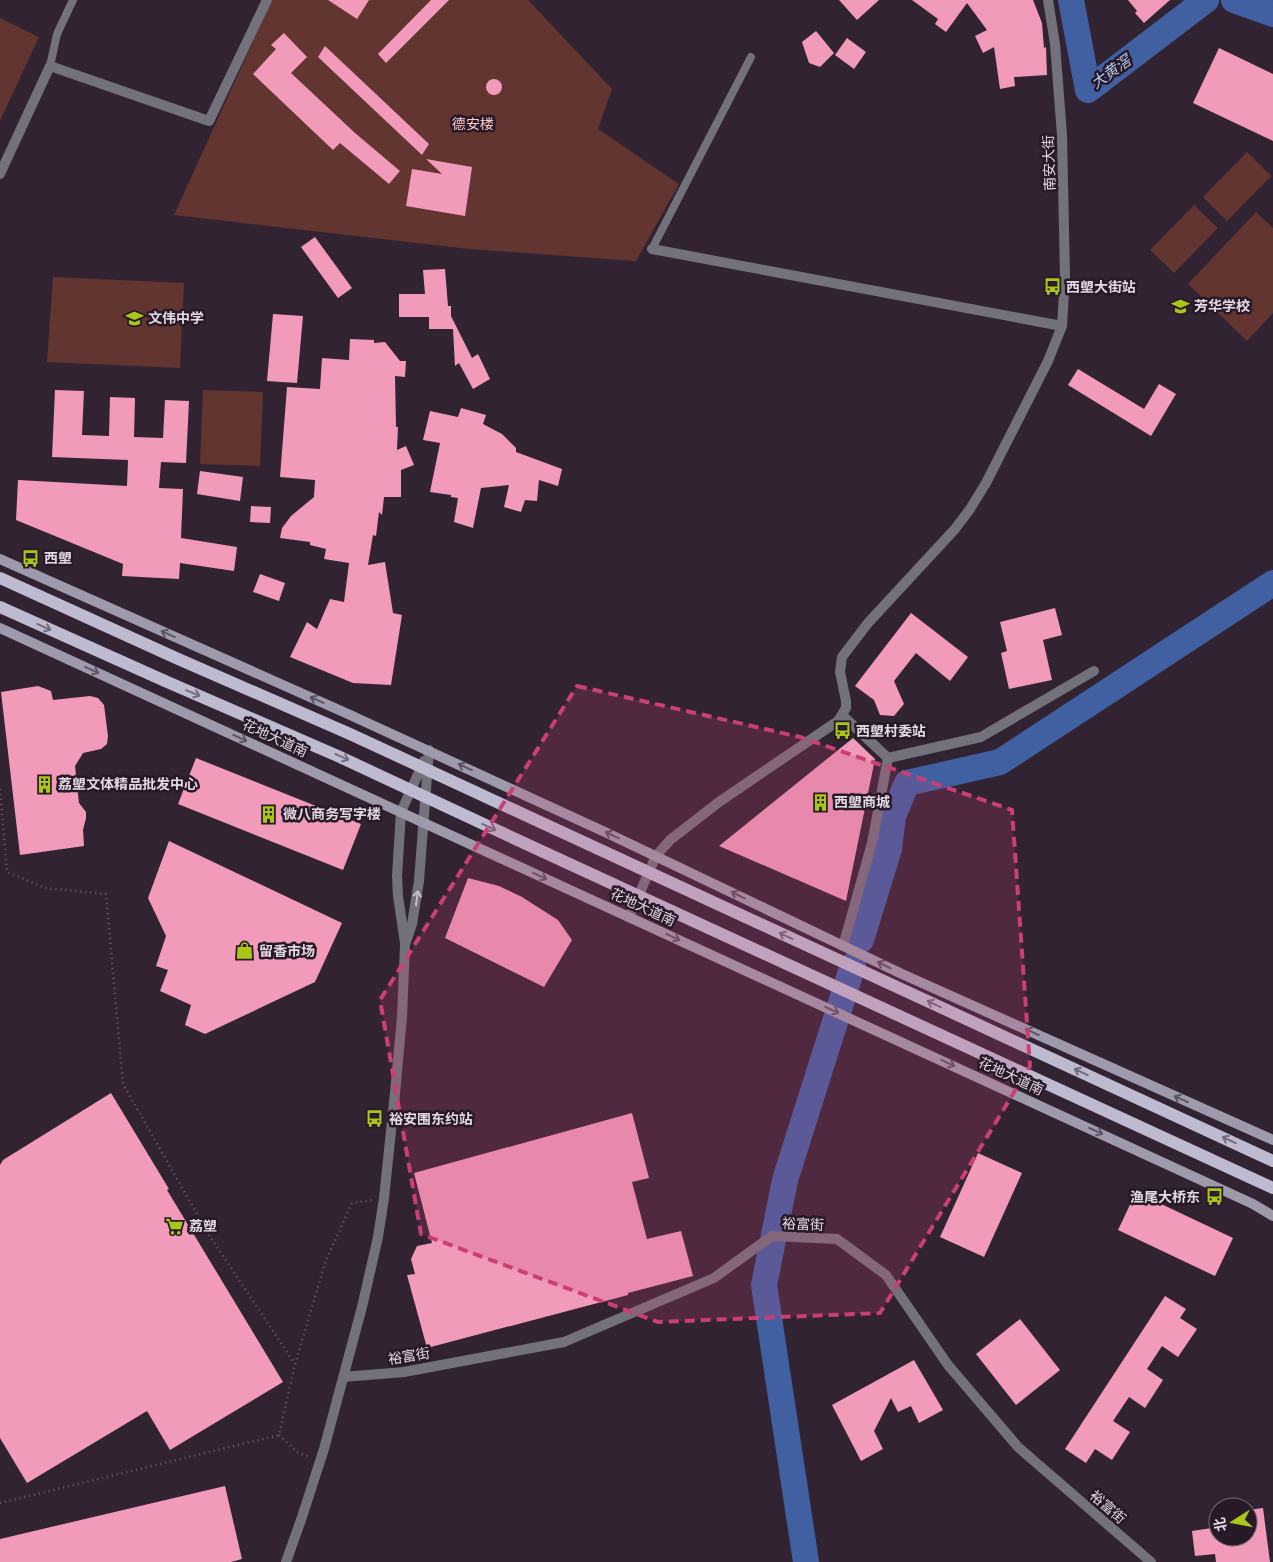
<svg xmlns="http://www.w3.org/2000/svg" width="1273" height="1562" font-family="'Roboto Condensed','Noto Sans SC',sans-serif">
	<rect width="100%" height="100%" fill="#322333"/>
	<path fill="#633530" d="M 272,0 L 528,0 L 612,89 L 598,129 L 679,184 L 636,261 L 469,249 L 174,215 Z
		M 0,18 L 39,37 L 0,121 Z
		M 1247,152 L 1271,176 L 1227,221 L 1203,197 Z
		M 1194,205 L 1218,228 L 1174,273 L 1150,250 Z
		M 1256,212 L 1273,228 L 1273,313 L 1247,341 L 1188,284 Z
		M 53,277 L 184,283 L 180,368 L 47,362 Z
		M 203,390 L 263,392 L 260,466 L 200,464 Z"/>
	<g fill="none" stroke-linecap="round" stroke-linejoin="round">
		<path stroke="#4060a1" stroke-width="26" d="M 1071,0 L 1088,90 L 1206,0
			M 1234,0 L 1273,14
			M 861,940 L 889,849 L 893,816 L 907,783 L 1000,762 L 1273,583
			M 806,1562 L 764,1285 L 785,1180 L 853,965"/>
	</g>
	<path fill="#f19aba" d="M 328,0 L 369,0 L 357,19 Z
		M 431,0 L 449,0 L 386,63 L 378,54 Z
		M 839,0 L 879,0 L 857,20 Z
		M 912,0 L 1033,0 L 1042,23 L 1044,48 L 1046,47 L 1047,75 L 1014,77 L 1015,86 L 1000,89 L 994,47 L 983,53 L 975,36 L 987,30 L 967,3 L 946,32 L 935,24 L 938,19 Z
		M 1128,0 L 1170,0 L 1144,23 L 1135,13 L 1137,11 Z
		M 816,31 L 834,53 L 820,67 L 809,63 L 802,42 Z
		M 284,33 L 307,57 L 291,73 L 355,133 L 400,171 L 389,184 L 340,143 L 333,150 L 253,74 L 276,49 L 271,45 Z
		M 847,38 L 866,52 L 854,69 L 835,55 Z
		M 325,46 L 429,144 L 422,155 L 318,57 Z
		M 1219,48 L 1273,74 L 1273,141 L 1193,103 Z
		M486 87a8 8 0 1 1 16 0a8 8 0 1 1-16 0Z
		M 426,159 L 472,167 L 465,216 L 406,206 L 412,169 L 442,174 Z
		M 315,237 L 352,288 L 338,298 L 301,247 Z
		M 445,269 L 448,306 L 451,306 L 451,316 L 472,358 L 478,354 L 490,379 L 473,389 L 459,363 L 455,366 L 453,329 L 429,329 L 429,317 L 399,317 L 399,294 L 425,294 L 423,270 Z
		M 273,314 L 303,316 L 297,383 L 267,381 Z
		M 350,339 L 374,340 L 374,343 L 385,342 L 400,361 L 406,361 L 405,377 L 395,376 L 396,427 L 398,427 L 397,450 L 406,446 L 414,465 L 401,470 L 401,497 L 384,497 L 382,515 L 379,512 L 376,536 L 373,535 L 368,565 L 385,562 L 393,613 L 402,615 L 391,685 L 353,683 L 290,657 L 307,622 L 317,629 L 330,599 L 344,602 L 349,563 L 324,559 L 326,549 L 310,545 L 310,542 L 280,538 L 282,528 L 291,516 L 314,497 L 315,480 L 280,477 L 287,387 L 320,389 L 322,358 L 349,360 Z
		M 1078,369 L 1144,409 L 1159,384 L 1176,394 L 1151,436 L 1068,385 Z
		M 55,390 L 84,391 L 82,435 L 109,436 L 110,397 L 135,398 L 134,437 L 163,438 L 165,400 L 189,401 L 186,463 L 161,462 L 159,488 L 183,489 L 181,538 L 237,547 L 234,571 L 180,563 L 179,579 L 122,576 L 123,564 L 16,520 L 18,480 L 127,486 L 128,460 L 52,457 Z
		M 461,408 L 486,415 L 483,424 L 502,434 L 516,448 L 516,452 L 562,469 L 558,486 L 539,480 L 537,501 L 525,500 L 521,512 L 504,507 L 509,485 L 481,488 L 473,528 L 454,522 L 458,498 L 451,497 L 451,495 L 430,492 L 440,443 L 423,440 L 430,411 L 458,417 Z
		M 200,471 L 243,477 L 240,501 L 197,494 Z
		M 251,506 L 271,507 L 270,523 L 250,522 Z
		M 260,574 L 285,583 L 279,601 L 253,592 Z
		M 1055,608 L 1062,635 L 1043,640 L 1052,680 L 1009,689 L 1001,653 L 1007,651 L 1000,622 Z
		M 911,613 L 968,657 L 950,681 L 916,653 L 894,681 L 904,704 L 894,716 L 880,715 L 874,700 L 855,686 Z
		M 38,686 L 51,691 L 53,700 L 90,696 L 98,698 L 104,705 L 108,736 L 107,744 L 101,749 L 83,753 L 75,766 L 79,803 L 86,812 L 86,818 L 83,830 L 84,846 L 20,855 L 1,692 Z
		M 853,738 L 875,759 L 846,901 L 719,846 Z
		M 196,758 L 361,824 L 343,870 L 178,804 Z
		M 169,841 L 342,923 L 315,982 L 205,1034 L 185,1025 L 191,1005 L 160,991 L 168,970 L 156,966 L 166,936 L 148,898 Z
		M 468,878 L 499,886 L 522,897 L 558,920 L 572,940 L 544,987 L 445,938 Z
		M 111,1093 L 169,1189 L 167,1190 L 283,1382 L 170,1450 L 147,1411 L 27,1483 L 0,1438 L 0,1165 L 3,1160 Z
		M 632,1113 L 649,1178 L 632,1182 L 647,1239 L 681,1231 L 693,1276 L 628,1293 L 628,1295 L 427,1348 L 407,1275 L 415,1274 L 411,1259 L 417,1246 L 432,1243 L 414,1173 Z
		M 978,1153 L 1022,1173 L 984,1257 L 940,1237 Z
		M 1136,1192 L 1233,1238 L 1215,1276 L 1118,1230 Z
		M 1165,1296 L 1186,1309 L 1180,1318 L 1197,1329 L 1178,1357 L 1162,1346 L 1147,1369 L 1163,1380 L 1145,1408 L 1129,1397 L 1113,1421 L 1130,1432 L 1112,1460 L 1095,1449 L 1086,1463 L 1065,1449 Z
		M 1020,1319 L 1060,1370 L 1016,1405 L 976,1354 Z
		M 914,1360 L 943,1410 L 919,1423 L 911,1406 L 898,1412 L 891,1398 L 874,1431 L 883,1449 L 861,1461 L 832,1405 Z
		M 225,1486 L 242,1559 L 231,1562 L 0,1562 L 0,1539 Z
		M 1263,1508 L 1270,1562 L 1216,1562 L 1215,1554 L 1195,1556 L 1192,1531 L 1218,1527 L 1218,1537 L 1248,1537 L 1248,1510 Z"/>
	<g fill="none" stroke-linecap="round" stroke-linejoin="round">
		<path stroke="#6e616f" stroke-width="2.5" stroke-dasharray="1 4" stroke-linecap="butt" d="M 0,789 L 7,872 L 45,888 L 106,894 L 123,1084 L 209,1235 L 295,1364
			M 279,1435 L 297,1452 L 310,1457
			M 0,1503 L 279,1435 L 295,1364 L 326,1260 L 352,1203 L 373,1200"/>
		<path stroke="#73717c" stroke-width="8" d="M 50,66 L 57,34 L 73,0
			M 652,249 L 751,57"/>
		<path stroke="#73717c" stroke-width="10" d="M 0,174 L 50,66 L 209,121 L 267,0
			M 652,249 L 1062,326
			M 842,715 L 888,758 L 872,843 L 843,946
			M 888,758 L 981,737 L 1094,671
			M 629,917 L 656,856 L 670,840 L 719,802 L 838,721 L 846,708 L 846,701 L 840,672 L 842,657 L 868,623 L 955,529 L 970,509 L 986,483 L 1048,361 L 1062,326 L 1065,276 L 1062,135 L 1055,44 L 1048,0
			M 405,943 L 398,896 L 397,876 L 401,812 L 424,761
			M 343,1377 L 404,1372 L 564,1342 L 714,1278 L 772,1236 L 837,1239 L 886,1275 L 948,1365 L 1018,1447 L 1151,1562
			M 286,1562 L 301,1520 L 324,1449 L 362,1307 L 378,1237 L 384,1198 L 395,1093 L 402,1017 L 405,945 L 412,924 L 419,881 L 429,750"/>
		<path stroke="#9e9aab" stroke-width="10" d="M 0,559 L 348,714 L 607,833 L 902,974 L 1273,1140
			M 0,628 L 1253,1204 L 1273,1216"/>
		<path stroke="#bebad0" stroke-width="12" d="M 0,578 L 176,658 L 350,734 L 1273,1161
			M 0,607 L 165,681 L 340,757 L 524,843 L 1273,1188"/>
	</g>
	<defs><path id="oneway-shaft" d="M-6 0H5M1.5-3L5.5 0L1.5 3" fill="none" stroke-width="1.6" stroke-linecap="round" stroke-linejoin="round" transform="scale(1.25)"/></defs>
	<g stroke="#736a7c">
		<use href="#oneway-shaft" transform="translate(44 627) rotate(24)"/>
		<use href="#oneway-shaft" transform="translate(193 693) rotate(23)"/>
		<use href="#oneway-shaft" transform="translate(342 757) rotate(24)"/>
		<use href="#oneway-shaft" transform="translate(489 827) rotate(25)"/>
		<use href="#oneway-shaft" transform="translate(786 936) rotate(-155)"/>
		<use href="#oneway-shaft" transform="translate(934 1004) rotate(-155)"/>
		<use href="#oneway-shaft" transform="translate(1081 1072) rotate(-155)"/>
		<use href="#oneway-shaft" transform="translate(1229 1140) rotate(-155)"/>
	</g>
	<g stroke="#5d5364">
		<use href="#oneway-shaft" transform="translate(168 634) rotate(-156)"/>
		<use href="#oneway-shaft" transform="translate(92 670) rotate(25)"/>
		<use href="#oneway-shaft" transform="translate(317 700) rotate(-156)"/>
		<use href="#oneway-shaft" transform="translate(240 738) rotate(25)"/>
		<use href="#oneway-shaft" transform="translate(465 767) rotate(-155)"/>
		<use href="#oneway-shaft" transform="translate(612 835) rotate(-154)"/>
		<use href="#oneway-shaft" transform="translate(540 876) rotate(25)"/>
		<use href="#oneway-shaft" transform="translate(738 895) rotate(-154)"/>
		<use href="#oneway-shaft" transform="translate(673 937) rotate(25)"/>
		<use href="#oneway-shaft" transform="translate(884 965) rotate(-154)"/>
		<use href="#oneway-shaft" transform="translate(832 1010) rotate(25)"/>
		<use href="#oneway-shaft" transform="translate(1032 1032) rotate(-156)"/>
		<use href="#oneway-shaft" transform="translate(948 1063) rotate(25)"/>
		<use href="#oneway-shaft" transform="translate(1181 1099) rotate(-156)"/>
		<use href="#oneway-shaft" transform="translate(1096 1131) rotate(25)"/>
	</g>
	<use stroke="#c7bfc9" href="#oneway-shaft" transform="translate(417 898) rotate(-82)"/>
	<path fill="#c93f76" fill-opacity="0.2" stroke="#c93f76" stroke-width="4" stroke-dasharray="10 6" stroke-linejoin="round" d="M 577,686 L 800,737 L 1012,810 L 1030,1066 L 880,1313 L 658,1322 L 421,1234 L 380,1000 Z"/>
	<defs>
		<symbol id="bus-bare" viewBox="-9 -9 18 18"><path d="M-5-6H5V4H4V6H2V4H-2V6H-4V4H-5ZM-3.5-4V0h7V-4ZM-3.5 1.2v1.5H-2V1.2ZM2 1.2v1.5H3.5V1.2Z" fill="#aac717" stroke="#281929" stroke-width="2.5" paint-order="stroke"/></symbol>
		<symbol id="school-bare" viewBox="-9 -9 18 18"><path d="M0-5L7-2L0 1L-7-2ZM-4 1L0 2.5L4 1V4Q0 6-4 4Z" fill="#aac717" stroke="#281929" stroke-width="2.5" paint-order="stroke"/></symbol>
		<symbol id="building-bare" viewBox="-9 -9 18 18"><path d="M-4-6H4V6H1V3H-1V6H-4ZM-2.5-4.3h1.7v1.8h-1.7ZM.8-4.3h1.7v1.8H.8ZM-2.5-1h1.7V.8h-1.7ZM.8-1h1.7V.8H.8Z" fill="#aac717" stroke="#281929" stroke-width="2.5" paint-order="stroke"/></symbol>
		<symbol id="shop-bare" viewBox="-9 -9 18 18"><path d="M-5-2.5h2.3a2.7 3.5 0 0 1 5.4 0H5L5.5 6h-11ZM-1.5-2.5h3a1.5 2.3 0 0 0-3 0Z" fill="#aac717" stroke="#281929" stroke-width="2.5" paint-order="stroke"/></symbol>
		<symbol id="supermarket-bare" viewBox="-9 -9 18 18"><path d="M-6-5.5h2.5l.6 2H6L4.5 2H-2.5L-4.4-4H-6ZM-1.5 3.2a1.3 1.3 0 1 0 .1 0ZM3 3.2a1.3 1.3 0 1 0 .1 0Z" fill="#aac717" stroke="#281929" stroke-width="2.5" paint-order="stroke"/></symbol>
	</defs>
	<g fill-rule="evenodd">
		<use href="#bus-bare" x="1040" y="274" width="25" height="25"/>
		<use href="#school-bare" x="1168" y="294" width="25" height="25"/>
		<use href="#school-bare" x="122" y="306" width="25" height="25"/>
		<use href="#bus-bare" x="18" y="546" width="25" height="25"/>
		<use href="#bus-bare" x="830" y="718" width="25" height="25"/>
		<use href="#building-bare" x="32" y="772" width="25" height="25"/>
		<use href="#building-bare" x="808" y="790" width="25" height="25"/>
		<use href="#building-bare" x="256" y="802" width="25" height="25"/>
		<use href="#shop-bare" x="232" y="938" width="25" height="25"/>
		<use href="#bus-bare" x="362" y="1106" width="25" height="25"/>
		<use href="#bus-bare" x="1202" y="1184" width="25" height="25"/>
		<use href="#supermarket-bare" x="162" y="1214" width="25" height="25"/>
	</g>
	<g text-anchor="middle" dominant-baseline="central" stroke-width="5" stroke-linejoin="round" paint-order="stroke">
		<g font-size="14" fill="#fcccc5" stroke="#281929">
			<text x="473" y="124">德安楼</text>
		</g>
		<g font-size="14" fill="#e3d9e3" stroke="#281929">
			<text transform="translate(1049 163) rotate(-92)">南安大街</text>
			<text transform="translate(275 738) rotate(25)">花地大道南</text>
			<text transform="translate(643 907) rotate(25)">花地大道南</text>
			<text transform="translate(1011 1076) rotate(25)">花地大道南</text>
			<text transform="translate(803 1224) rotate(3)">裕富街</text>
			<text transform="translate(409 1356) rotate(-9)">裕富街</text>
			<text transform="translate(1108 1507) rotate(41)">裕富街</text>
		</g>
		<g font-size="14" font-weight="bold" fill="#e3d9e3" stroke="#281929" text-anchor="start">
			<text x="1066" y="287">西塱大街站</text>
			<text x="1194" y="306">芳华学校</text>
			<text x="148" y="318">文伟中学</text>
			<text x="44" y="558">西塱</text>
			<text x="856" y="731">西塱村委站</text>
			<text x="58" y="784">荔塱文体精品批发中心</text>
			<text x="834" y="802">西塱商城</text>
			<text x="283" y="814">微八商务写字楼</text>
			<text x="259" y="951">留香市场</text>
			<text x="389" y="1119">裕安围东约站</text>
			<text x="1200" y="1197" text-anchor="end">渔尾大桥东</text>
			<text x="189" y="1226">荔塑</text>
		</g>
		<g font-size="15" font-style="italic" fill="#b7cbf0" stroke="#281929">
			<text transform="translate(1111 72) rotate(-36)">大黄滘</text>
		</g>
	</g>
	<g transform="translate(1233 1522) rotate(259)"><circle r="24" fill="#281929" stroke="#736673"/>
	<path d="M0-4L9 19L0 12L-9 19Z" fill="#aac717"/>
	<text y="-8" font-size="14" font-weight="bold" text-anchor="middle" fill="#e3d9e3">北</text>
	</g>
</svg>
